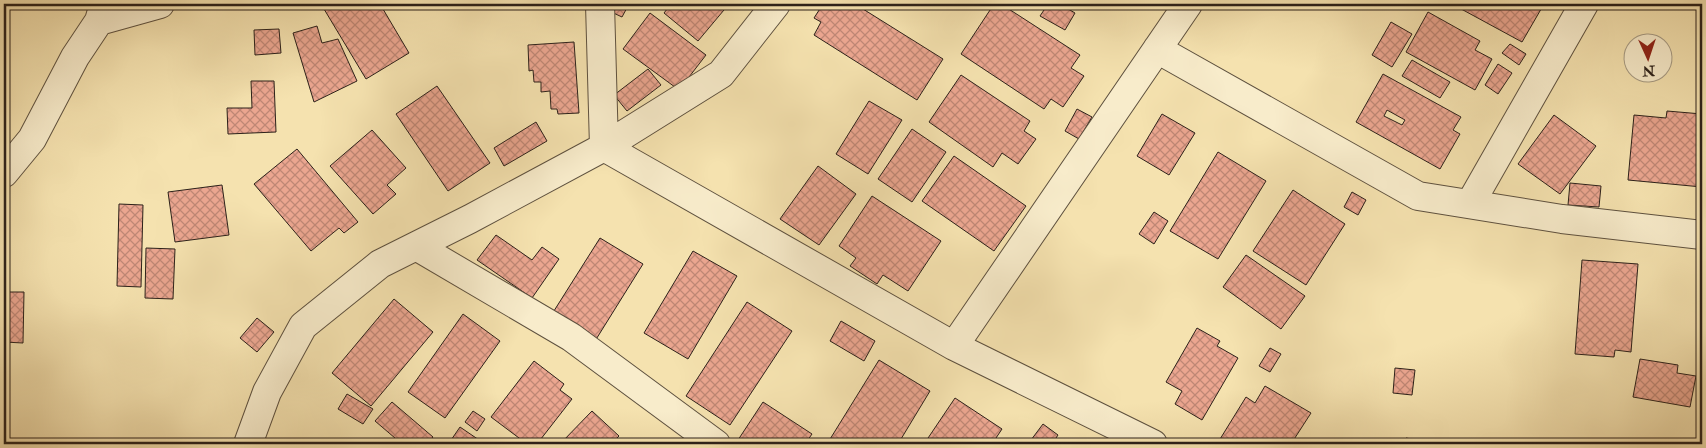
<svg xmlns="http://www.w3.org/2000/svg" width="1706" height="448" font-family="'IM FELL Double Pica',serif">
	<defs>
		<pattern id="building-cross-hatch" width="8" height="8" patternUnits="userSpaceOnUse" patternTransform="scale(1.25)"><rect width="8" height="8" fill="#eba690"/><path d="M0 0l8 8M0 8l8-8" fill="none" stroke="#bf8775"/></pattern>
	</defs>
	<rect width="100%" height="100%" fill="#f5e2af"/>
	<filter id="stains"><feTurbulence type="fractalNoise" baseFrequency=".004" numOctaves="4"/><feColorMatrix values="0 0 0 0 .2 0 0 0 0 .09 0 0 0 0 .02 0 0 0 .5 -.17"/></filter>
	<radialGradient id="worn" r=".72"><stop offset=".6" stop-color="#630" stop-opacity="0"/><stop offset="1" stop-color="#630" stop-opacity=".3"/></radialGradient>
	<path fill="url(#building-cross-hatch)" stroke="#2c211a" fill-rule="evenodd" d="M 321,4 L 380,4 L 409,53 L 366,79 Z
		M 522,4 L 567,4 L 523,8 Z
		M 608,4 L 629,4 L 622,17 L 607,10 Z
		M 671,4 L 729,4 L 698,41 L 664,13 Z
		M 823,4 L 832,6 L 833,4 L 855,4 L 943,59 L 917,100 L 814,35 L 821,22 L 814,18 Z
		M 994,4 L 1001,4 L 1080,55 L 1071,68 L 1084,76 L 1063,107 L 1051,99 L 1044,109 L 961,54 Z
		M 1048,4 L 1060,4 L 1075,13 L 1065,30 L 1040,16 Z
		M 1452,4 L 1544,4 L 1522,42 Z
		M 1428,12 L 1480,41 L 1475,50 L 1492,59 L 1475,90 L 1406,52 Z
		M 650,13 L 706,55 L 679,90 L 623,49 Z
		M 1391,22 L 1412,34 L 1392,67 L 1372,55 Z
		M 317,26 L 322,43 L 338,39 L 357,81 L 314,102 L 293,33 Z
		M 279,29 L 281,53 L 255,55 L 254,30 Z
		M 574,42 L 579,113 L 558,114 L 557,109 L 551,109 L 550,91 L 541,92 L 541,82 L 534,82 L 533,70 L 529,71 L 528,45 Z
		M 1510,44 L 1526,54 L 1519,65 L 1502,53 Z
		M 1412,60 L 1450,82 L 1440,98 L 1402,76 Z
		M 1498,64 L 1512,73 L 1498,94 L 1485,85 Z
		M 648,69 L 661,85 L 627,111 L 614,95 Z
		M 1383,74 L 1461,117 L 1453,130 L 1460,134 L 1440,169 L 1356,122 ZM 1387,110 L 1405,120 L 1402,125 L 1384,116 Z
		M 961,75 L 1030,121 L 1024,131 L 1036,139 L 1018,164 L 1002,153 L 993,167 L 929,122 Z
		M 251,81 L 274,81 L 276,132 L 228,134 L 227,108 L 252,108 Z
		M 437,86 L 490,163 L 448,191 L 396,114 Z
		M 869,101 L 902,120 L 868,174 L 836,154 Z
		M 1077,109 L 1092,117 L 1079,139 L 1065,131 Z
		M 1667,111 L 1702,114 L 1702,187 L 1628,180 L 1634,115 L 1666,118 Z
		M 1162,114 L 1195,133 L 1169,175 L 1137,156 Z
		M 1554,115 L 1596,146 L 1560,194 L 1518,164 Z
		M 536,122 L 547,141 L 504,166 L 494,148 Z
		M 912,129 L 946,152 L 912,202 L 878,179 Z
		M 372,130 L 406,168 L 387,185 L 396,194 L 373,214 L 330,166 Z
		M 297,149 L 358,222 L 344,233 L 339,228 L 311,251 L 254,184 Z
		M 1218,152 L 1266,181 L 1218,259 L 1170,231 Z
		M 954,156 L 1026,206 L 994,251 L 922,201 Z
		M 818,166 L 856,194 L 819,245 L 780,219 Z
		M 1570,183 L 1601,186 L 1599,207 L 1568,205 Z
		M 222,185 L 229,235 L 175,242 L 168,192 Z
		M 1293,190 L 1345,224 L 1306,285 L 1253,251 Z
		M 1352,192 L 1366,200 L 1358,215 L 1344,207 Z
		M 872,196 L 941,241 L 908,291 L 883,275 L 877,284 L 850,266 L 856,258 L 839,246 Z
		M 119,204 L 143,205 L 141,287 L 117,286 Z
		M 1154,212 L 1168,221 L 1154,244 L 1139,234 Z
		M 496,235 L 532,260 L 542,247 L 559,259 L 532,298 L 477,260 Z
		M 600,238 L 643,264 L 595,341 L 552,314 Z
		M 146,248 L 175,249 L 173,299 L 145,298 Z
		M 693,251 L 737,276 L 688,359 L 644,333 Z
		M 1246,255 L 1305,296 L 1281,329 L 1223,287 Z
		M 1582,260 L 1638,264 L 1631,352 L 1615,350 L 1614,357 L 1575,354 Z
		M 4,292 L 24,292 L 23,343 L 4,342 Z
		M 394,299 L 433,332 L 371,406 L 332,373 Z
		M 747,302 L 792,331 L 730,425 L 686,396 Z
		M 463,314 L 500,341 L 445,418 L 408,392 Z
		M 257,318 L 274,332 L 257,352 L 240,338 Z
		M 841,321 L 875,341 L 864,361 L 830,341 Z
		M 1197,328 L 1220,341 L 1217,346 L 1238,358 L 1202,420 L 1175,404 L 1182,391 L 1166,382 Z
		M 1270,348 L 1281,354 L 1270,372 L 1259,366 Z
		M 1640,359 L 1678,365 L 1677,373 L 1696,376 L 1690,407 L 1633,397 Z
		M 879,360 L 930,391 L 898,444 L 827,444 Z
		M 534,361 L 564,384 L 560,390 L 572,399 L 537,444 L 527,444 L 491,417 Z
		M 1395,368 L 1415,370 L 1412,395 L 1393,393 Z
		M 1265,386 L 1311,413 L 1291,444 L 1217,444 L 1246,397 L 1255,403 Z
		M 347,394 L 373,409 L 363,424 L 338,409 Z
		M 955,398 L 1002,429 L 992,444 L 964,444 L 958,439 L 955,444 L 924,444 Z
		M 392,402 L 433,437 L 427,444 L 402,444 L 375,421 Z
		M 763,402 L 812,434 L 805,444 L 745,444 L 738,440 Z
		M 473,411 L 485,419 L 477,431 L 465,422 Z
		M 592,411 L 619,436 L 611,444 L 560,444 Z
		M 1043,424 L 1058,435 L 1052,444 L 1028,444 Z
		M 460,427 L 482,442 L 480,444 L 449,443 Z
		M 1406,438 L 1440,444 L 1405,444 Z"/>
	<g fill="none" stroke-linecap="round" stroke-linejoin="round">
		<defs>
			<path id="minor" d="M 600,4 L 604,147 L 954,346 L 1153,444
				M 99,21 L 160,4
				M 1157,49 L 1418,196 L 1562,219 L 1702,235
				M 4,173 L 32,139 L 75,57 L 99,21 L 104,4
				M 1470,204 L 1584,4
				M 416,246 L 571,337 L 716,444
				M 954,346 L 1188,4
				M 248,444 L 267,392 L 303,326 L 380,264 L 470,219 L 604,147 L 721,74 L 776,4"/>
		</defs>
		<use href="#minor" stroke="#5e513f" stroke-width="30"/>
		<use href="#minor" stroke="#f8eccb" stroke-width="28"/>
	</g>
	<rect width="1706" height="448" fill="none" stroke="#f5e2af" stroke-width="20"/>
	<rect x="5" y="5" width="1696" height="438" fill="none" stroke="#2c211a" stroke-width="2.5"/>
	<rect x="10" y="10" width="1686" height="428" fill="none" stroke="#2c211a"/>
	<g transform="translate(1648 58) rotate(177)"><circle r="24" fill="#f8eccb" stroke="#a69b84"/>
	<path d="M0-4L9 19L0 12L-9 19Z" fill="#8f2418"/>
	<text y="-8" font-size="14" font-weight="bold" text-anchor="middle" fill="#2c211a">N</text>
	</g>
	<rect width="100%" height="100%" filter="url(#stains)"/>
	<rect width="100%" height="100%" fill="url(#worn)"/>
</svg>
